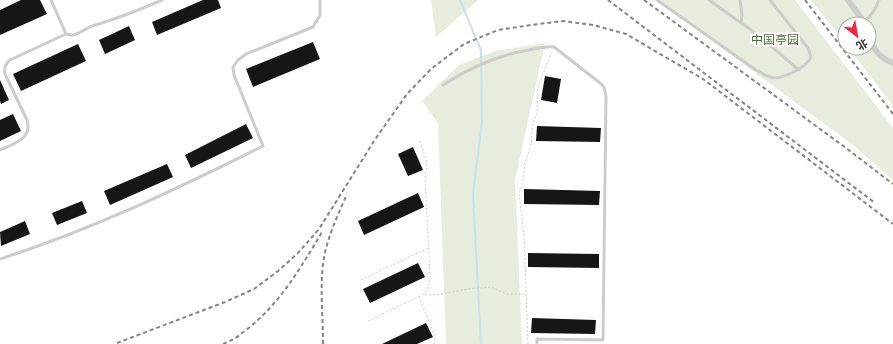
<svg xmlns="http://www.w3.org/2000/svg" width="893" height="344" font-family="Montserrat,'Noto Sans SC',sans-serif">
	<rect width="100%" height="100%" fill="#fff"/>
	<path fill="#e6eddc" d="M 431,0 L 478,0 L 436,37 Z
		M 657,0 L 795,0 L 893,128 L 893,180 L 853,145 Z
		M 811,0 L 893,0 L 893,106 L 849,48 L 869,48 L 869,24 L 845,24 L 845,43 Z
		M 545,43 L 515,180 L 522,344 L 446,344 L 438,123 L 422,101 L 459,65 L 495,51 Z"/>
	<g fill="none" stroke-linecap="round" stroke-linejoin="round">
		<path stroke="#c7e1ee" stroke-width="2" d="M 460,0 L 481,50 L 482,122 L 473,195 L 481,344"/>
	</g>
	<path fill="#161616" d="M 21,0 L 40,0 L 47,14 L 0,35 L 0,10 Z
		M 203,0 L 218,0 L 221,8 L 157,35 L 152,22 Z
		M 129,26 L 135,40 L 105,54 L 99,40 Z
		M 313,42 L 320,59 L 253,87 L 246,69 Z
		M 78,44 L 86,61 L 21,91 L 13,74 Z
		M 545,76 L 561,79 L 557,103 L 541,100 Z
		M 0,80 L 9,100 L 1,104 L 0,101 Z
		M 13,114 L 21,131 L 0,141 L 0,120 Z
		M 246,124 L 253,138 L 191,168 L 185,155 Z
		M 537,126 L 601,128 L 600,142 L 536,141 Z
		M 413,147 L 423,170 L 408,176 L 398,154 Z
		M 167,164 L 173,177 L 110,205 L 104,191 Z
		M 524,189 L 600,191 L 599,205 L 524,204 Z
		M 418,193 L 424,207 L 364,235 L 358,221 Z
		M 82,201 L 87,213 L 57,225 L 52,213 Z
		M 25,221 L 30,234 L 1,246 L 0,232 Z
		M 528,253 L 599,254 L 599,268 L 528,267 Z
		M 418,263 L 425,277 L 370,303 L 363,289 Z
		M 532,318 L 596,320 L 595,334 L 531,333 Z
		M 426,323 L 433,337 L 417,344 L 382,344 Z"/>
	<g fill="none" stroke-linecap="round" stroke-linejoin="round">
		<path stroke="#ccc" stroke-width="1" stroke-dasharray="2 2" stroke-linecap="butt" d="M 361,280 L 428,248
			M 425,294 L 436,295 L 468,289 L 492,287 L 506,294 L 525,294
			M 419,297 L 435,336 L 434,344
			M 368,321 L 424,294 C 429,288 430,283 430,275 L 425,179 L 427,163 L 419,139
			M 528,344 L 524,235 L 519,194 L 523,180 L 525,163 L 531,145 L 533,123 L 537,112 L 538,86 L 552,52"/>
		<path stroke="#ccc" stroke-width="3" d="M 51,0 L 66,34 C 68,34 70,35 72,35 C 78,35 86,28 92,26 C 116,19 139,10 162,0
			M 657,0 L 756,70 C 762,73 767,77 774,78 C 785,78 807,67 811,57 L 808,48 L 770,0
			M 709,0 L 758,35 L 799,70
			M 740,0 L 742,15 L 741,22
			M 864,22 C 872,15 876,9 879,0
			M 443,85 C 469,68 499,55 529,50 C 538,48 546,46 554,47 L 600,83 L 604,87 L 606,96 L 603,340 L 537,339 L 537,344
			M 0,150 C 13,144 33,139 27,120 L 5,74 C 4,69 5,64 10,60 L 66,34
			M 0,259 C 93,229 177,189 263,146 L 234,75 L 233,67 L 238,60 L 246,54 L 313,27 L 320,15 L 320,0"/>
		<path stroke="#ccc" stroke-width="6" d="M 848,0 L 865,24
			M 869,35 C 874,50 878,57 893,63"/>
		<path stroke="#848484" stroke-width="2" stroke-dasharray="4 3" stroke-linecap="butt" d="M 608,0 L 875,203
			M 644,0 L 846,148 L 893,184
			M 805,0 L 893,114
			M 117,343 L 225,302 L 254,289 L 278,271 L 298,253 L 319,229 L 374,141 L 407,94 L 431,69 L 464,44 L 498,30 L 531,25 L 563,21 L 593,25 L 626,34 L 703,79 L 893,224
			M 223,344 C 230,341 237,338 242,333 C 278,307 300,269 322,232
			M 323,344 C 323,317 320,291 323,264 C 326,240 337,217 347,194"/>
	</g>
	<g text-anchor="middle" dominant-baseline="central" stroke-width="4" stroke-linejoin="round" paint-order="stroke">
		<g font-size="12" fill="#546e39" stroke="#fff">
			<text x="775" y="39">中国亭园</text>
		</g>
	</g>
	<g transform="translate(857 36) rotate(149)"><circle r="19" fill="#ffffff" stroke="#acacac"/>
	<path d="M0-3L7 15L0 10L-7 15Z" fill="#f1263e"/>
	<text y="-6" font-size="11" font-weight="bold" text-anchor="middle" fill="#2f2f2f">北</text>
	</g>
</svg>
